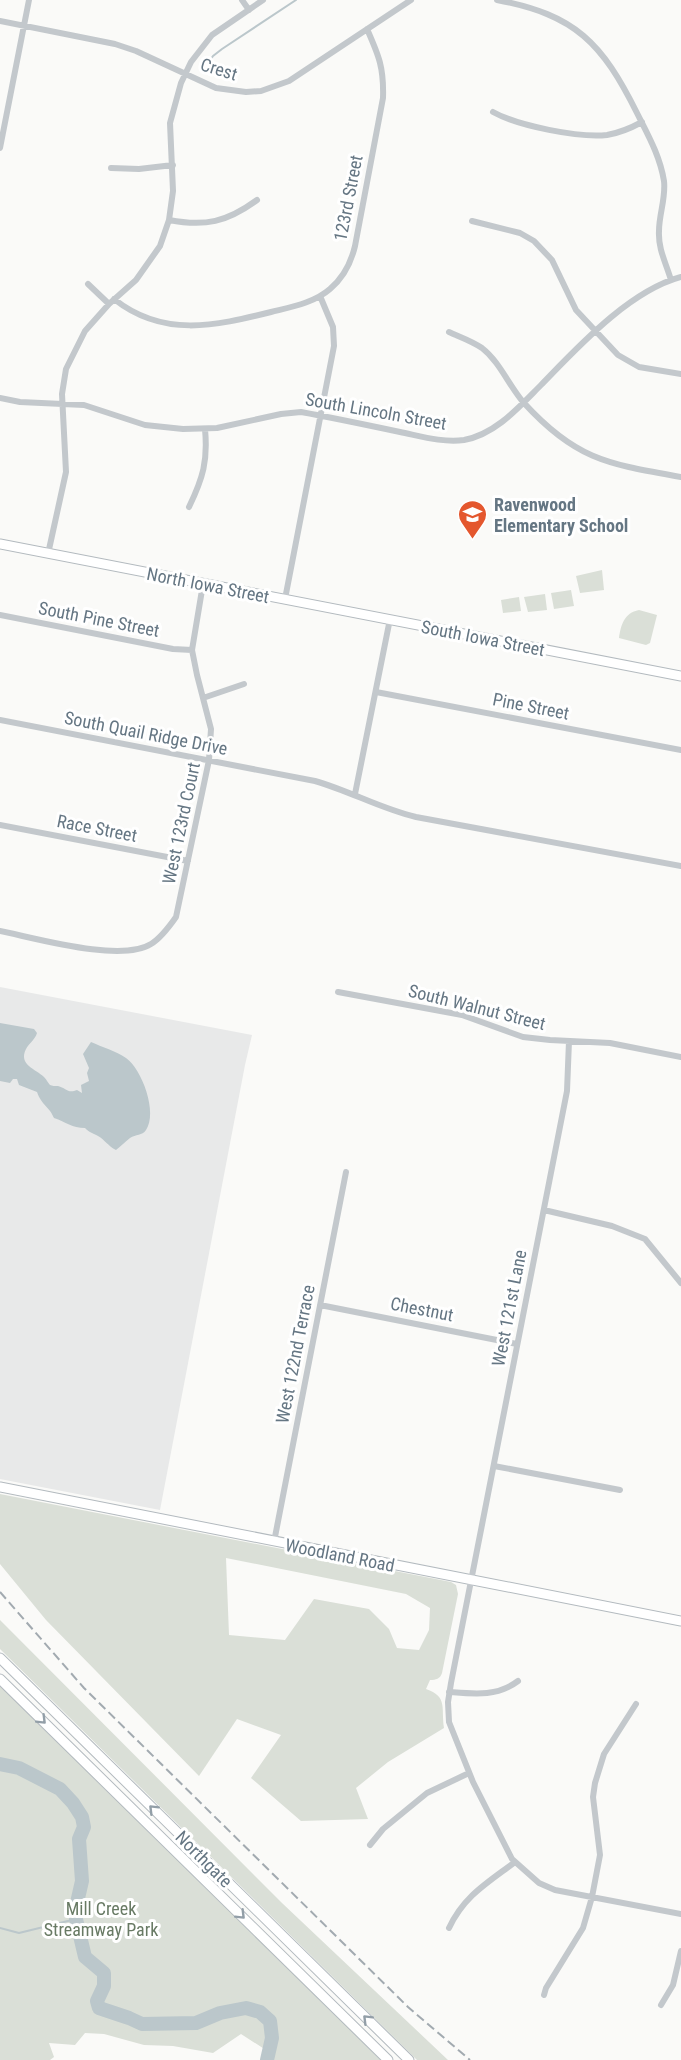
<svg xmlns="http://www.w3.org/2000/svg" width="681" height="2060" font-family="'Roboto Condensed',sans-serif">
	<rect width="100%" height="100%" fill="#fafaf8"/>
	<path fill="#e8e9e9" d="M 0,987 L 252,1035 L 245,1065 L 160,1510 L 0,1479 Z"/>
	<path fill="#dadfd7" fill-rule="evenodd" d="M 602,570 L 604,590 L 580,593 L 576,576 Z
		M 571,590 L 574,606 L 554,609 L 551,593 Z
		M 545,594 L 547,610 L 528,612 L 524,597 Z
		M 519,597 L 521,611 L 503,613 L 501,600 Z
		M 639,610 L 657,615 L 650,643 L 646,645 L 619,638 C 621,625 624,613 639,610 Z
		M 0,1494 L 451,1582 L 456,1585 L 458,1594 L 442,1673 C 440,1679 436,1680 430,1680 L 426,1689 C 448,1697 441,1707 444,1728 L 388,1762 L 356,1788 L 368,1819 L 301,1821 L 251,1778 L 281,1735 L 237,1719 L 199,1776 L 46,1620 L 0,1564 ZM 226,1558 L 406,1594 L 430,1608 L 429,1630 L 419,1650 L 397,1648 L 389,1629 L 369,1609 L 314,1599 L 285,1640 L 229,1635 Z
		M 0,1620 L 282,1903 L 448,2060 L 417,2060 L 0,1649 Z
		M 0,1679 L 388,2060 L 267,2060 L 269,2052 L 241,2034 L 213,2053 L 173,2046 L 144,2045 L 104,2034 L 85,2033 L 75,2045 L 49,2043 L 54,2057 L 50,2060 L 0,2060 Z"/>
	<path fill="#bbc7cb" d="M 0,1023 L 34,1029 L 37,1033 C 35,1040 29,1043 26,1049 C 18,1065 36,1069 44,1077 C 47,1080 48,1083 50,1085 C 52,1086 55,1086 58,1086 C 66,1088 68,1094 77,1090 L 82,1093 L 81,1085 L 89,1081 L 87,1073 L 89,1068 L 83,1054 L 91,1042 C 102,1047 116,1051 126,1058 C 142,1069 158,1113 146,1130 C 142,1136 136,1134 130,1138 C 125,1142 121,1146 116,1150 C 108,1146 105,1140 98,1136 C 93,1133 90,1133 85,1128 C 72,1128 66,1122 54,1118 C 49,1106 42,1106 37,1092 L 19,1085 L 17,1079 L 13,1079 L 10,1083 L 0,1081 Z"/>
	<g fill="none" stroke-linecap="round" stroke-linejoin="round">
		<path stroke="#bbc7cb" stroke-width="2" d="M 209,62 L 213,56 L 222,49 L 296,0
			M 0,1928 L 19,1933 L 76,1919"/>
		<path stroke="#bbc7cb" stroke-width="14" d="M 0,1764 L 19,1768 L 60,1789 L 73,1803 L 82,1817 L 84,1827 L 79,1839 L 82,1881 L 76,1907 L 76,1919 L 85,1957 L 104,1973 L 104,1986 L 97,2001 L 99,2008 L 129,2018 L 142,2024 L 196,2023 L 220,2013 L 246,2008 L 260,2012 L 270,2021 L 272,2038 L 267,2060"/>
		<defs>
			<path id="secondary" d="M 0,544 L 681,676
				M 0,1487 L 681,1621
				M 0,1658 L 409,2060
				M 0,1679 L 388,2060"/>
		</defs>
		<use href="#secondary" stroke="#b3babf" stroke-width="11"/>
		<path stroke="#c3c8cc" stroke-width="6" d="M 242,0 L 249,10
			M 497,0 C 576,15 602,43 637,113 C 648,135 660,156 664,181 C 666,198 659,214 659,231 C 658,249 666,263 671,280
			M 0,21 L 115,44 L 136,51 L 216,88 L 246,92 L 261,91 L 289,81 L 411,0
			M 493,112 C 518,126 579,138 607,135 C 619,133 631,128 642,122
			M 0,148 L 29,0
			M 111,168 L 139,169 L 173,165
			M 169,220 C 205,227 227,222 257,200
			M 472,221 L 520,233 L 534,241 L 552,260 L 576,310 L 618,355 L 639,367 L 681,374
			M 88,284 L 109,304
			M 114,299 C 163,338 215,326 271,312 C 291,307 314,303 330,289 C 343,278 351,263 355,246 L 383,98 C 384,68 379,56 367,29
			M 449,332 C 460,337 472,341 482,348 C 500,362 509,386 524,403 C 576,460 608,464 681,477
			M 0,398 L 20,402 L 84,405 L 145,425 L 183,429 L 217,428 L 281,414 L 301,412 C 334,418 367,425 400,432 C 420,436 443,443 464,440 C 496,434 519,407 541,385 C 578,347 629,291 681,277
			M 189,507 C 203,478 208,461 205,429
			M 48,554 L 66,472 L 62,394 L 66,369 L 85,331 L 109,304 L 136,280 L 160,246 L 169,220 L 173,191 L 170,123 L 181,83 L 191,62 L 212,35 L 263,0
			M 285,599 L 334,346 L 333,327 L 320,296
			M 0,615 L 173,649 L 192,650
			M 376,692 L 681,750
			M 203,698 L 244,684
			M 0,720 L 315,781 C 350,791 381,809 416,817 L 681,866
			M 355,794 L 390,619
			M 0,825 L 188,861
			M 0,931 C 35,938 121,963 151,944 C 161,938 169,927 176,917 L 209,760 L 211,729 L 197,675 L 192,650 L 203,584
			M 338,992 L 462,1015 L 523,1037 L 550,1040 L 610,1043 L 681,1057
			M 569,1041 L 567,1091 L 451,1683 L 448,1702 L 449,1722 L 473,1782 L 512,1859 L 539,1883 L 555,1890 L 681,1914
			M 544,1210 L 612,1226 L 645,1239 L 681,1283
			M 320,1305 L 517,1344
			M 494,1466 L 620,1490
			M 274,1542 L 346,1172
			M 449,1692 C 474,1694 497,1697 518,1681
			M 370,1845 L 383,1829 L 427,1793 L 469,1773
			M 449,1928 C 464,1896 487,1883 515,1862
			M 544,1995 L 546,1988 L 583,1928 L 592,1897 L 600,1855 L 593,1797 L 595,1783 L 604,1754 L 636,1704
			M 661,2005 L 673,1985 L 681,1951"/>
		<use href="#secondary" stroke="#fff" stroke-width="9"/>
		<path stroke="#a2aab0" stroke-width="2" stroke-dasharray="9 4.5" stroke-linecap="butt" d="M 0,1592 L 84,1688 L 408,2007 L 470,2060"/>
	</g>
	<defs><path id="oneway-chevron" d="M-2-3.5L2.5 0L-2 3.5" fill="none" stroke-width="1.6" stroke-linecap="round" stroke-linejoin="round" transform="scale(1.5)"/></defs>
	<g stroke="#939fa8">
		<use href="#oneway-chevron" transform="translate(42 1720) rotate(45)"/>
		<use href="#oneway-chevron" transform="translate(153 1809) rotate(-135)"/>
		<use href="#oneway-chevron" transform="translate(241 1915) rotate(45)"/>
		<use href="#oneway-chevron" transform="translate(367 2019) rotate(-135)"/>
	</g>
	<defs>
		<symbol id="school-pin" viewBox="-11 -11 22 30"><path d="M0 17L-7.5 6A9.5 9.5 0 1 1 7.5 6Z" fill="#e4572e" stroke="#fff"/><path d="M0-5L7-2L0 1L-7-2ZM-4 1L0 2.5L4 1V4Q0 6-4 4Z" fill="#fff"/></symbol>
	</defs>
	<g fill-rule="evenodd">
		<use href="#school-pin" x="456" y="498" width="33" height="45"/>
	</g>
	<g text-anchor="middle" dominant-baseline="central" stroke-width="6" stroke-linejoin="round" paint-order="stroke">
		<g font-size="18" fill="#657683" stroke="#fff">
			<text transform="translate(219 69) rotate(17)">Crest</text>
			<text transform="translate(348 198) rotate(-79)">123rd Street</text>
			<text transform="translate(376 411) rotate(10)">South Lincoln Street</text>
			<text transform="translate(208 585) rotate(11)">North Iowa Street</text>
			<text transform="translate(99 619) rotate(11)">South Pine Street</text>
			<text transform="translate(483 638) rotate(11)">South Iowa Street</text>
			<text transform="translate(531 706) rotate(11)">Pine Street</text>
			<text transform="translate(146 733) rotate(11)">South Quail Ridge Drive</text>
			<text transform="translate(181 823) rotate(-78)">West 123rd Court</text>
			<text transform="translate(97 828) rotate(11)">Race Street</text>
			<text transform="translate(477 1007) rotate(14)">South Walnut Street</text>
			<text transform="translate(509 1308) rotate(-79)">West 121st Lane</text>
			<text transform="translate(422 1309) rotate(11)">Chestnut</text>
			<text transform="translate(295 1354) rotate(-79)">West 122nd Terrace</text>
			<text transform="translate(340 1555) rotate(11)">Woodland Road</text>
			<text transform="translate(204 1859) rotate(45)">Northgate</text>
		</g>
		<g font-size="18" font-weight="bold" fill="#657683" stroke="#fff" text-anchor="start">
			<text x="494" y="504">Ravenwood<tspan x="494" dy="21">Elementary School</tspan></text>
		</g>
		<g font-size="18" fill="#687a64" stroke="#fff">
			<text x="101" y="1908">Mill Creek<tspan x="101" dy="21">Streamway Park</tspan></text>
		</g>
	</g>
</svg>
